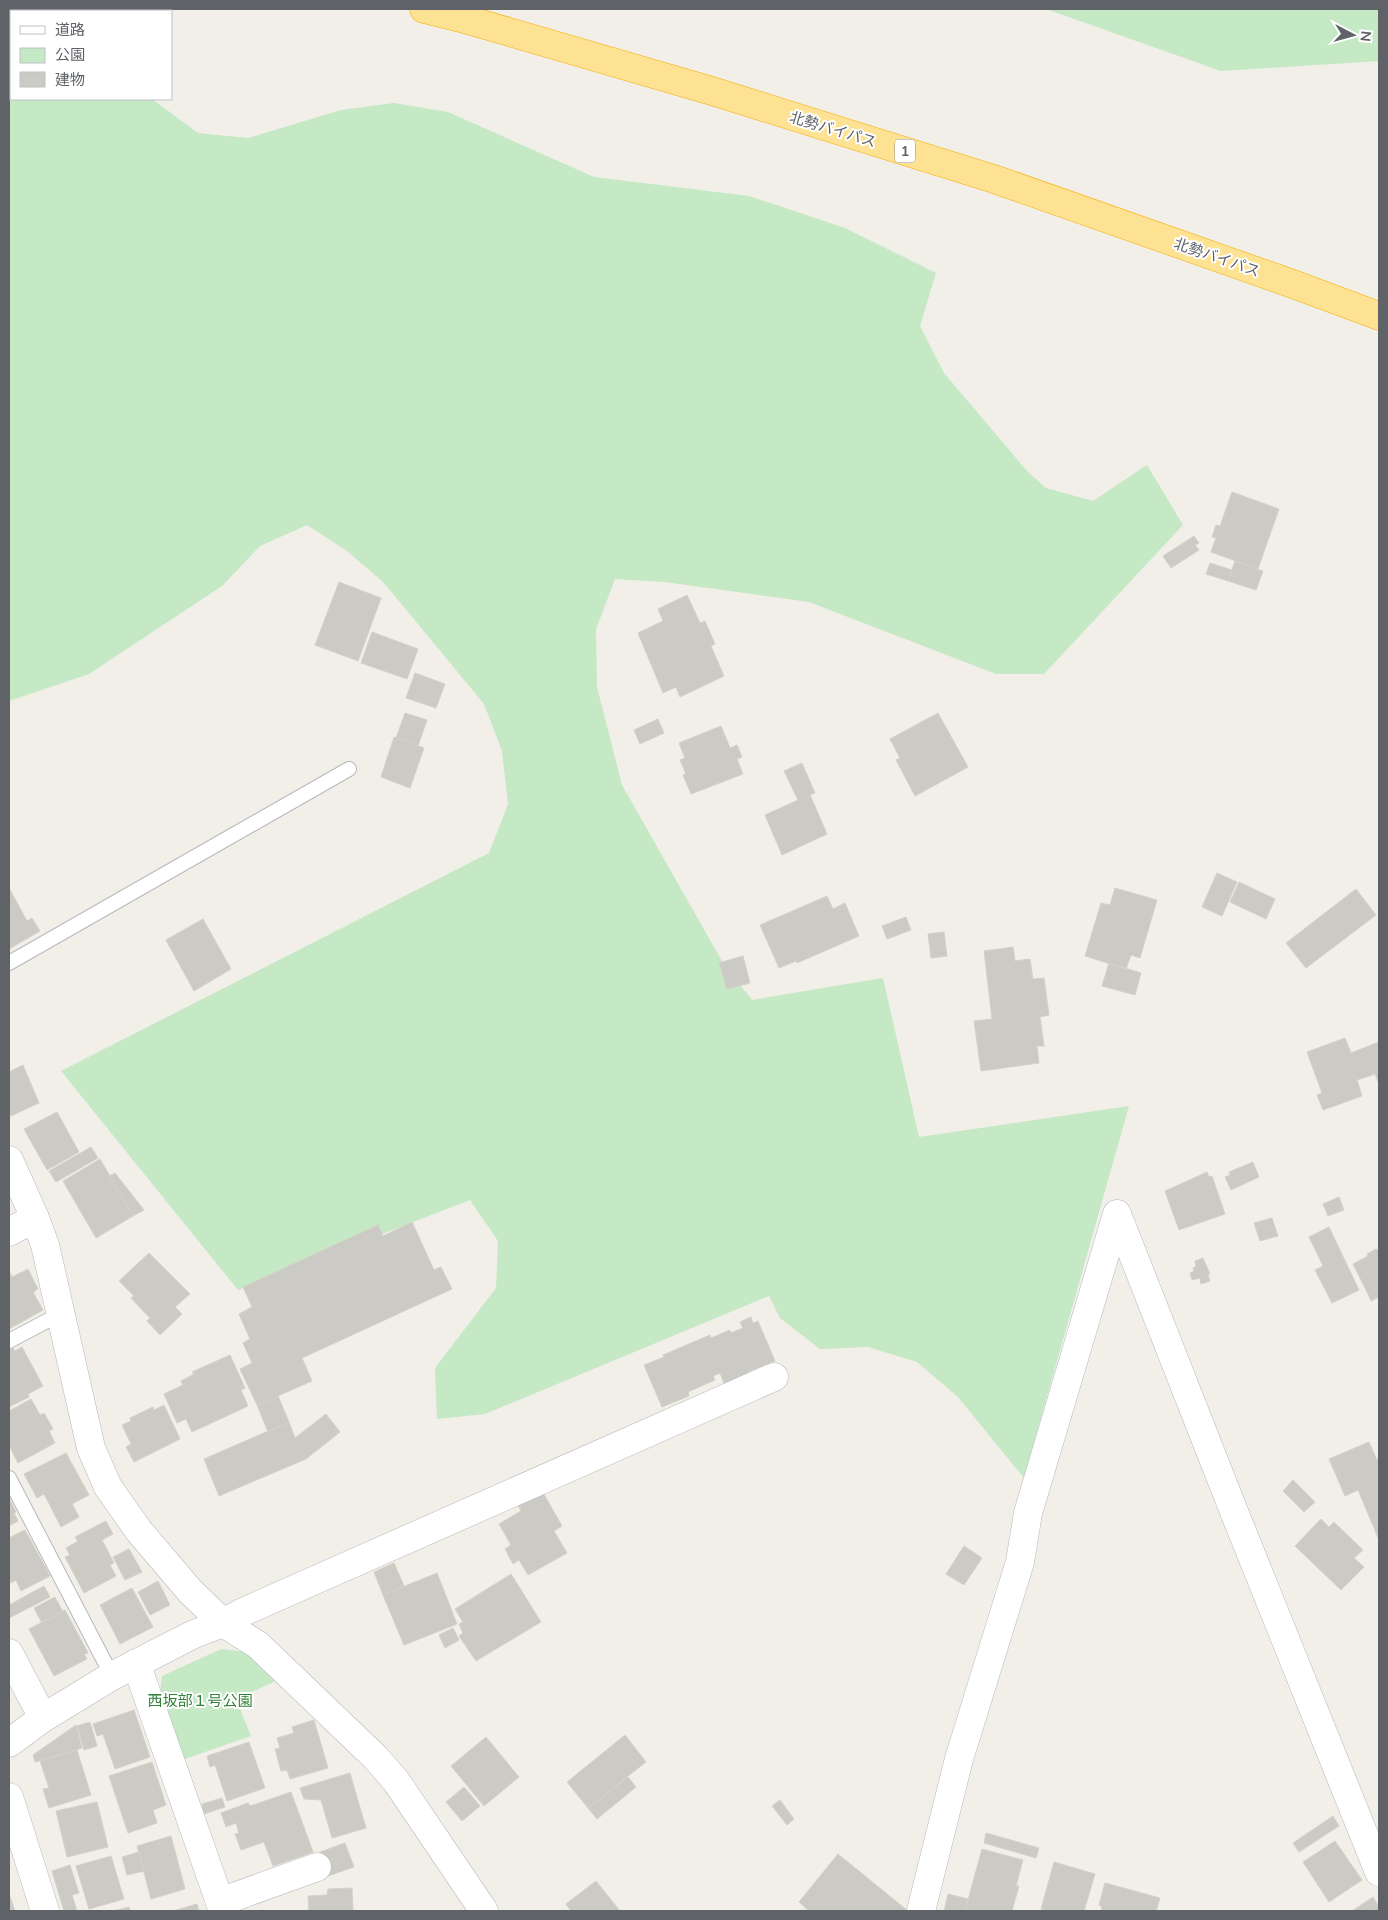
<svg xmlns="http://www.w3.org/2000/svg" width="1388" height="1920" font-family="Mulish,'Noto Sans JP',sans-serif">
	<rect width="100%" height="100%" fill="#f1efe8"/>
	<path fill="#c5e8c5" d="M 9,9 L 31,9 L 34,11 L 11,11 L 11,99 L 152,99 L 198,133 L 248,138 L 341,110 L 394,103 L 448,112 L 594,177 L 749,196 L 845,228 L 936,273 L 920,326 L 944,373 L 1027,471 L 1046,488 L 1093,501 L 1147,465 L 1183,525 L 1044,674 L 996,674 L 809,602 L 665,582 L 615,579 L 596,629 L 597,687 L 622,785 L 723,963 L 752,1000 L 883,978 L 919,1137 L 1129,1106 L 1024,1478 L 958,1397 L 917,1362 L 868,1347 L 820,1349 L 780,1318 L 769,1296 L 485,1414 L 437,1419 L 435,1368 L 496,1288 L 498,1241 L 470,1200 L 238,1290 L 61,1071 L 489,853 L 508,804 L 502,751 L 484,704 L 384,583 L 347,551 L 307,525 L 260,546 L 222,586 L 89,674 L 9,701 Z
		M 1046,9 L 1379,9 L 1379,61 L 1221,71 Z
		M 221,1649 L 248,1652 L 276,1681 L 236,1699 L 251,1736 L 182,1760 L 160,1694 L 162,1676 Z"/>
	<path fill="#cccac5" stroke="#d6d1c6" d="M 1232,492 L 1279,509 L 1258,569 L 1211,552 L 1216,538 L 1212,537 L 1216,525 L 1220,526 Z
		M 1194,536 L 1199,543 L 1195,545 L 1199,550 L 1171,568 L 1163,556 Z
		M 1235,561 L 1263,571 L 1256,590 L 1228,581 Z
		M 1210,563 L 1232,570 L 1228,581 L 1206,574 Z
		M 339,582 L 381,598 L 358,661 L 315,645 Z
		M 687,595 L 700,623 L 705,621 L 715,644 L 711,646 L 724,676 L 680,697 L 676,687 L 663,693 L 638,633 L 663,621 L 658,609 Z
		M 372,632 L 418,649 L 407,679 L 361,663 Z
		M 415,673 L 445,684 L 436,708 L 406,698 Z
		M 405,713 L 427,720 L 418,746 L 396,738 Z
		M 938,713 L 968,767 L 915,796 L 896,760 L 900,758 L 890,739 Z
		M 658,719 L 664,733 L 640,744 L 634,730 Z
		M 721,726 L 730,748 L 737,745 L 742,757 L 737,759 L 743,774 L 691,794 L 683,775 L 686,774 L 680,760 L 685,758 L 679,743 Z
		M 394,737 L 424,748 L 410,788 L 381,777 Z
		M 802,763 L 815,793 L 810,795 L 827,834 L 782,855 L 765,815 L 798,800 L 784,771 Z
		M 1217,873 L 1237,882 L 1222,916 L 1202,907 Z
		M 1239,882 L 1275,899 L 1266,919 L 1230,902 Z
		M 9,888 L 27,921 L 32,918 L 40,931 L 9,949 Z
		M 1115,888 L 1157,900 L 1140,958 L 1131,955 L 1126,969 L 1085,956 L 1101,903 L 1110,905 Z
		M 1356,889 L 1376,915 L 1306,968 L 1286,943 Z
		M 827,896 L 833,909 L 845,903 L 859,936 L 797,963 L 796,961 L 779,968 L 760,925 Z
		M 906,917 L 911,930 L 887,939 L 882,926 Z
		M 203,919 L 231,969 L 194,991 L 166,940 Z
		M 944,932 L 947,956 L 931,958 L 928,934 Z
		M 1013,947 L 1015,961 L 1030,959 L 1033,979 L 1044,978 L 1049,1015 L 1040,1017 L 1044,1046 L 1037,1046 L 1039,1063 L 981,1071 L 974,1021 L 992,1019 L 984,951 Z
		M 743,956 L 750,983 L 727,989 L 719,963 Z
		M 1109,963 L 1141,973 L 1135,995 L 1102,986 Z
		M 1345,1038 L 1351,1053 L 1379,1042 L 1379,1084 L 1375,1074 L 1357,1080 L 1362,1096 L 1323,1110 L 1317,1095 L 1322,1093 L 1307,1052 Z
		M 23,1065 L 39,1103 L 11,1116 L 9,1110 L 9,1072 Z
		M 57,1112 L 79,1152 L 47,1170 L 24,1129 Z
		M 91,1147 L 98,1158 L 56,1182 L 49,1171 Z
		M 100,1159 L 133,1216 L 96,1238 L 63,1181 Z
		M 1253,1162 L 1259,1177 L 1231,1190 L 1225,1177 L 1230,1175 L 1229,1172 Z
		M 1207,1172 L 1209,1177 L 1212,1176 L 1225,1214 L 1179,1230 L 1165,1191 Z
		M 115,1173 L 144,1210 L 133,1216 L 109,1176 Z
		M 1339,1197 L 1344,1210 L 1328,1216 L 1323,1204 Z
		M 1272,1218 L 1278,1236 L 1260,1241 L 1254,1223 Z
		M 412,1222 L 434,1270 L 441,1267 L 452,1289 L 302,1358 L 312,1381 L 257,1405 L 240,1369 L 252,1363 L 243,1343 L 250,1339 L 239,1314 L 252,1307 L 243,1287 L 378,1225 L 383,1236 Z
		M 1329,1227 L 1359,1290 L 1332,1303 L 1315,1270 L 1323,1266 L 1309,1237 Z
		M 1376,1249 L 1379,1251 L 1379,1289 L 1368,1294 L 1353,1264 L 1368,1256 L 1367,1254 Z
		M 149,1253 L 190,1294 L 175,1307 L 182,1314 L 160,1335 L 147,1321 L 150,1318 L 131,1298 L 134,1296 L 119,1281 Z
		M 1203,1258 L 1210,1274 L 1208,1275 L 1210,1281 L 1201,1284 L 1200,1278 L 1192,1280 L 1190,1273 L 1194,1271 L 1193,1268 L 1196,1267 L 1195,1261 Z
		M 28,1269 L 38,1289 L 33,1292 L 43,1310 L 9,1329 L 9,1271 L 12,1277 Z
		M 1379,1289 L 1379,1297 L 1371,1301 L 1368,1294 Z
		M 751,1317 L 753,1323 L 758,1321 L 775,1361 L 748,1372 L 750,1378 L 726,1388 L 720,1373 L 713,1376 L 715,1380 L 688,1392 L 689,1396 L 662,1407 L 644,1365 L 664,1357 L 663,1355 L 710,1335 L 711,1338 L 730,1330 L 731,1333 L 743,1328 L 740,1322 Z
		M 22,1347 L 43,1386 L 28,1394 L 29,1397 L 9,1407 L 9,1350 L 13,1348 L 15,1351 Z
		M 230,1355 L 245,1388 L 241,1390 L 248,1406 L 192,1432 L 186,1419 L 177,1423 L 164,1394 L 183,1385 L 181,1381 L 194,1374 L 192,1372 Z
		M 278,1396 L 289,1422 L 268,1432 L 257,1405 Z
		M 31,1399 L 40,1415 L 44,1413 L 53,1429 L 49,1431 L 55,1443 L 18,1463 L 9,1445 L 9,1411 Z
		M 164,1405 L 180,1439 L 134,1462 L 126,1447 L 131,1444 L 122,1425 L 131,1421 L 130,1418 L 153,1407 L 154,1410 Z
		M 326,1414 L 340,1432 L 306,1459 L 219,1496 L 204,1459 L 289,1422 L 295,1438 Z
		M 1369,1442 L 1377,1460 L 1379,1459 L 1379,1540 L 1358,1490 L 1345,1496 L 1329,1459 Z
		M 66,1453 L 89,1495 L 72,1504 L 79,1517 L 61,1527 L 44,1494 L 37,1498 L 24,1474 Z
		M 1293,1480 L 1315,1502 L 1304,1512 L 1283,1491 Z
		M 541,1489 L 562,1526 L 554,1531 L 567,1553 L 528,1575 L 519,1560 L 513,1564 L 505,1549 L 511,1545 L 499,1524 L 521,1511 L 517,1503 Z
		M 9,1498 L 16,1512 L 14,1513 L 18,1521 L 9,1526 Z
		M 1321,1519 L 1329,1527 L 1334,1522 L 1363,1550 L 1354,1558 L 1364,1567 L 1341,1590 L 1295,1546 Z
		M 106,1521 L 113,1534 L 102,1540 L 114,1563 L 110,1565 L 116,1576 L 84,1593 L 65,1557 L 70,1555 L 66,1548 L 78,1541 L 75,1537 Z
		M 25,1530 L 50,1576 L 21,1591 L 16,1580 L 11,1583 L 9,1577 L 9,1538 Z
		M 964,1546 L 982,1558 L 964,1585 L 946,1574 Z
		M 129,1549 L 142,1572 L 125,1580 L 113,1557 Z
		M 394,1563 L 404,1586 L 383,1595 L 374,1572 Z
		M 437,1573 L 457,1624 L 404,1645 L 383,1595 Z
		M 511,1574 L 541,1622 L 476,1661 L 459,1636 L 463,1633 L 459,1624 L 463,1622 L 455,1609 Z
		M 158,1581 L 170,1605 L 150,1615 L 138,1592 Z
		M 44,1586 L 50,1597 L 9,1618 L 9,1605 Z
		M 132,1588 L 153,1627 L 120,1644 L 100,1605 Z
		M 55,1597 L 63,1612 L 42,1623 L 34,1608 Z
		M 65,1610 L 88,1653 L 84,1654 L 87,1659 L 54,1676 L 29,1629 Z
		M 453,1628 L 459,1640 L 445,1648 L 439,1635 Z
		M 134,1710 L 150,1757 L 115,1769 L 103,1734 L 97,1736 L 93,1724 Z
		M 314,1720 L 328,1768 L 290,1779 L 287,1770 L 281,1771 L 275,1749 L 280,1748 L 277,1738 L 294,1733 L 292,1727 Z
		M 90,1722 L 97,1746 L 84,1750 L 77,1726 Z
		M 76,1725 L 82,1748 L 35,1762 L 33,1755 Z
		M 625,1735 L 646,1762 L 588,1808 L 567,1782 Z
		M 486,1737 L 519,1777 L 484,1806 L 451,1766 Z
		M 249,1742 L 265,1788 L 227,1801 L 215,1765 L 210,1767 L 207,1756 Z
		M 77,1750 L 91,1795 L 49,1808 L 43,1789 L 49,1788 L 40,1761 Z
		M 152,1762 L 166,1805 L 153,1810 L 157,1823 L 128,1833 L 109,1776 Z
		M 350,1773 L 366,1828 L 332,1838 L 321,1800 L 304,1799 L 300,1788 Z
		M 628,1777 L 636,1787 L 597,1819 L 588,1808 Z
		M 464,1787 L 480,1806 L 462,1821 L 446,1802 Z
		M 291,1792 L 313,1852 L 273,1866 L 264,1842 L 241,1850 L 235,1834 L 239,1833 L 236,1823 L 226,1827 L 221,1813 L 248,1803 L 250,1806 Z
		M 222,1798 L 225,1807 L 204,1814 L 202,1804 Z
		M 780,1800 L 794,1819 L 787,1825 L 772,1806 Z
		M 97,1802 L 108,1847 L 67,1857 L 56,1811 Z
		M 1333,1816 L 1339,1826 L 1299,1852 L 1293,1843 Z
		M 986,1833 L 1039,1848 L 1036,1858 L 984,1843 Z
		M 171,1836 L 185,1889 L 151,1899 L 137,1846 Z
		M 1335,1841 L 1362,1880 L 1329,1902 L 1303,1862 Z
		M 345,1843 L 354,1867 L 328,1876 L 320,1852 Z
		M 982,1849 L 1023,1860 L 1016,1886 L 1019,1886 L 1012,1911 L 965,1911 Z
		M 139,1852 L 144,1871 L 127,1875 L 122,1857 Z
		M 838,1854 L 908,1911 L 809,1911 L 799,1902 Z
		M 111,1856 L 124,1899 L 89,1909 L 76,1866 Z
		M 1054,1862 L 1095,1874 L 1084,1911 L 1050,1911 L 1041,1909 Z
		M 70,1865 L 79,1893 L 72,1895 L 77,1911 L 64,1911 L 52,1871 Z
		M 596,1881 L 620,1911 L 571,1911 L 566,1904 Z
		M 1105,1883 L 1160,1898 L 1156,1911 L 1101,1911 L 1102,1907 L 1099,1905 Z
		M 352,1888 L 353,1911 L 309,1911 L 308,1896 L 327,1895 L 328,1889 Z
		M 9,1894 L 15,1911 L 9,1911 Z
		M 948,1894 L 968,1899 L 965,1911 L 944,1911 Z
		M 1373,1897 L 1379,1907 L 1379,1911 L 1352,1911 Z
		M 197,1904 L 199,1911 L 173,1911 Z
		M 129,1907 L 130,1911 L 113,1911 Z"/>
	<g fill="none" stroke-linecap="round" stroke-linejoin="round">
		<defs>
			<path id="lane" d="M 9,963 L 349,769
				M 9,1341 L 60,1314
				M 9,1478 L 112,1676"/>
			<path id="street" d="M 9,1160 L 35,1218 L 45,1245 L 91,1448 L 108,1487 L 139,1531 L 190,1591 L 223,1623 L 258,1645 L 375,1757 L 396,1781 L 484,1911
				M 1117,1214 L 1233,1509 L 1379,1872
				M 9,1232 L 35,1218
				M 9,1653 L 43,1718
				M 136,1663 L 223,1911
				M 9,1743 L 43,1718 L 112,1676 L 194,1634 L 223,1623 L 243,1612 L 774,1377
				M 9,1797 L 45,1911
				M 220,1902 L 317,1867
				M 921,1911 L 959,1759 L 1020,1562 L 1028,1513 L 1117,1214"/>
			<path id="highway" d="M 424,9 L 468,20 L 712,91 L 994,179 L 1293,284 L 1379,316"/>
		</defs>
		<use href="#lane" stroke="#b5b8bc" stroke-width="16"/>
		<use href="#street" stroke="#b5b8bc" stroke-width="29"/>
		<use href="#highway" stroke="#f9ab00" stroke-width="29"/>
		<use href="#lane" stroke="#fff" stroke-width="14"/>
		<use href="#street" stroke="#fff" stroke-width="28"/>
		<use href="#highway" stroke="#fde293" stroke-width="28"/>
	</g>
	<g text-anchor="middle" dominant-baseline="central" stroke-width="4" stroke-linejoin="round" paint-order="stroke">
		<rect fill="#fff" stroke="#8f9295" stroke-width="1" x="895" y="139.5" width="20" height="23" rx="4"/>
		<g font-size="14" font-weight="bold" fill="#5f6368">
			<text x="905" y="151">1</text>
		</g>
		<g font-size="15" fill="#5f6368" stroke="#fff">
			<text transform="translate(833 129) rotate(17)">北勢バイパス</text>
			<text transform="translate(1217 257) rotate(19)">北勢バイパス</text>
		</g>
		<g font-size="15" fill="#348238" stroke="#fff">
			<text x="200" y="1700">西坂部１号公園</text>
		</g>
	</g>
	<rect width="1388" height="1920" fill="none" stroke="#5f6368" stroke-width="20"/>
	<rect x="10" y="10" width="162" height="90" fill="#ffffff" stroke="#bfc1c3"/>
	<rect x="20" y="26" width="25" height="8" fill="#ffffff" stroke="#bfc1c3"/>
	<text x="55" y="35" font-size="15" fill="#5f6368">道路</text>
	<rect x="20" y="48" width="25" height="15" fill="#c5e8c5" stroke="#bfc1c3"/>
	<text x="55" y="60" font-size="15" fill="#5f6368">公園</text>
	<rect x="20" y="72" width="25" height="15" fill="#cccac5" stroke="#bfc1c3"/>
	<text x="55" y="85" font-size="15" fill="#5f6368">建物</text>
	<g transform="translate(1353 35) rotate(96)" stroke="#ffffff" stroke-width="4" paint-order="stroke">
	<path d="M0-4L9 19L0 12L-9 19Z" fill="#5f6368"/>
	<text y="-8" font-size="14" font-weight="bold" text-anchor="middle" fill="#5f6368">N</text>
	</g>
</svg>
